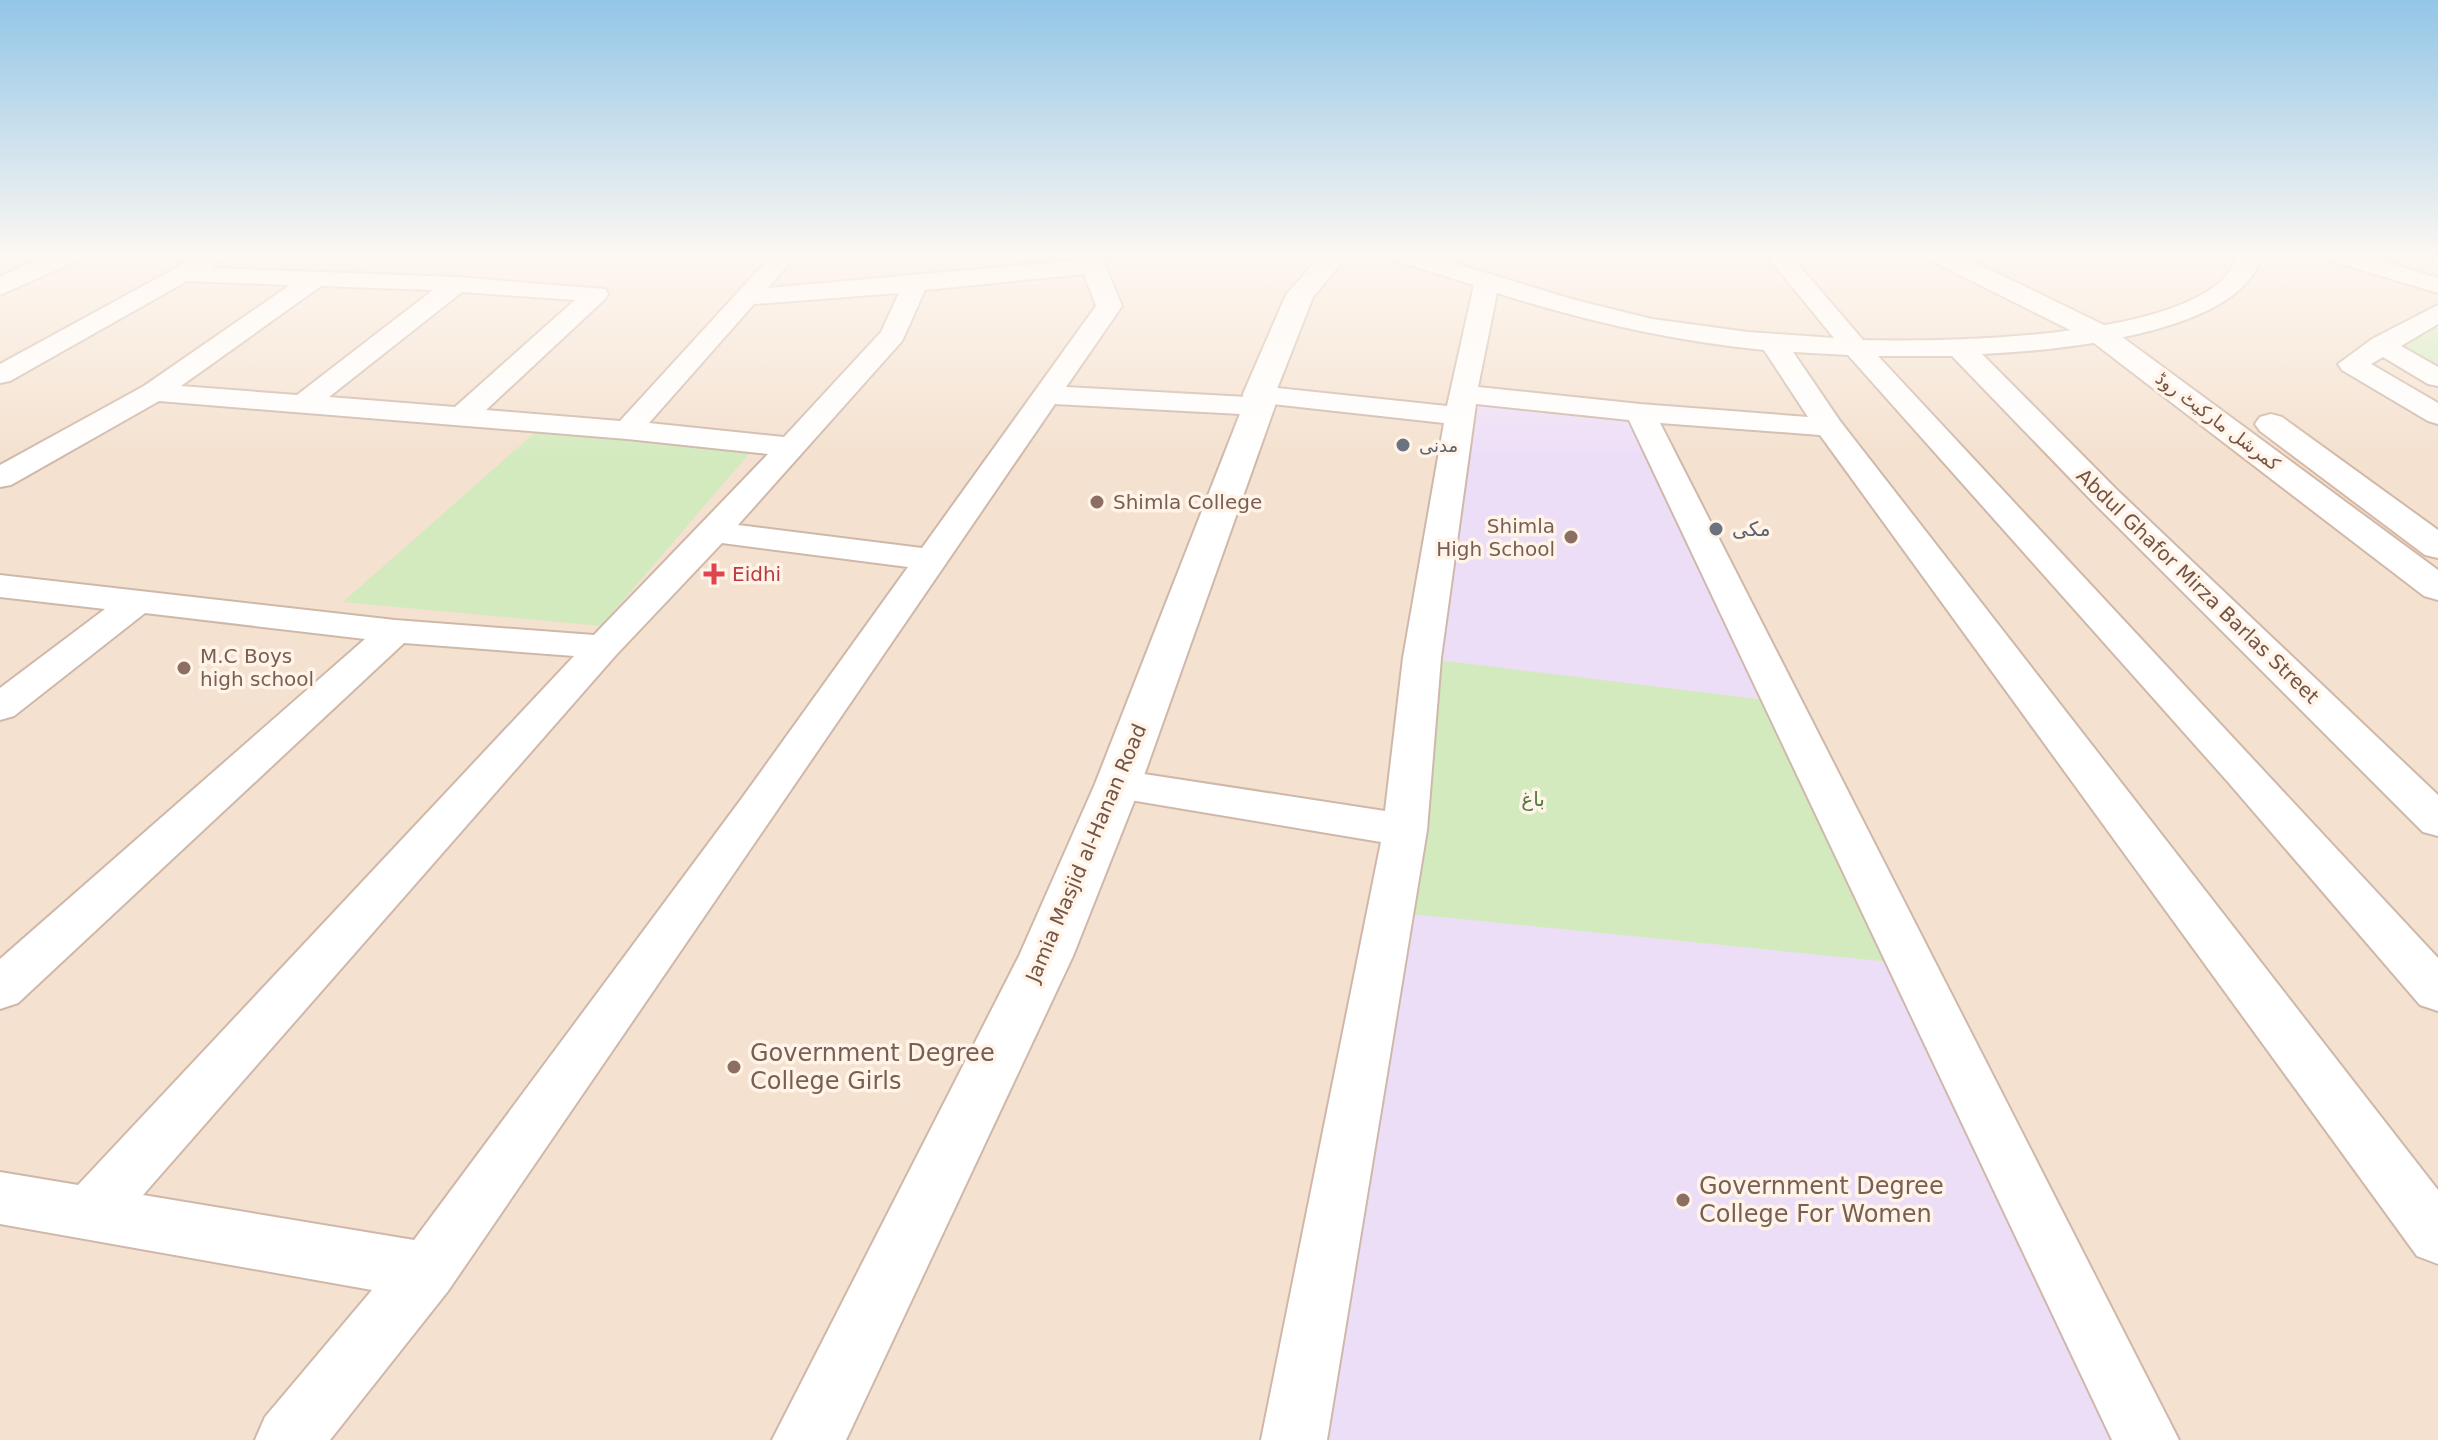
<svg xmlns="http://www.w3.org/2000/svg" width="2438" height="1440" font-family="'DejaVu Sans',Vazirmatn,sans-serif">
	<rect width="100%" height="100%" fill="#fcf0e1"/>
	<path fill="#f4e1cf" d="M 0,256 L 2438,256 L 2438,1440 L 0,1440 Z"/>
	<path fill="#eddef8" d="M 1463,394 L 1640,413 L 1782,702 L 1422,658 Z
		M 1391,912 L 1912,964 L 2146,1440 L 1303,1440 Z"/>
	<path fill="#d3eabf" d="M 2438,325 L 2438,367 L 2400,346 L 2437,325 Z
		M 540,428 L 754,448 L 601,626 L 343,602 Z
		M 1422,658 L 1782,702 L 1912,964 L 1391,912 Z"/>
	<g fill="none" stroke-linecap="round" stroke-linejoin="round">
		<defs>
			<path id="minor" d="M 198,256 L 227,256 L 212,268 L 457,277 L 605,289 L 608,294 L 605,299 L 486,410 L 620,421 L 771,256 L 795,256 L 768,288 L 1079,260 L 1078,256 L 1101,256 L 1122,306 L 1066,387 L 1247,397 L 1245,394 L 1249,388 L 1259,386 L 1447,406 L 1474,285 L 1397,261 L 1394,256 L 1431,256 L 1575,300 L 1652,319 L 1748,332 L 1834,338 L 1767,256 L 1791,256 L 1863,340 C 1937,342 2214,341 2237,256 L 2261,256 C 2242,335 2050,351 1982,354 L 2116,489 L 2438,795 L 2438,836 L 2423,832 L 2094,503 L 1952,356 L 1878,356 L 2438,958 L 2438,1011 L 2420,1005 L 2228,782 L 1848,355 L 1793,352 L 1840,421 L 2438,1190 L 2438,1264 L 2417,1256 L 1820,435 L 1660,423 L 2179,1440 L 2112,1440 L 1629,420 L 1476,404 L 1441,658 L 1427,830 L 1327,1440 L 1261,1440 L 1381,842 L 1118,798 L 1103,794 L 1097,784 L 1103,774 L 1118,770 L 1385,811 L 1403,658 L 1444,423 L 1272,404 L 1269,412 L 1259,415 L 1055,404 L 448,1291 L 330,1440 L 255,1440 L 265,1417 L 372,1290 L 0,1224 L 0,1172 L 78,1185 L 574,656 L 404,643 L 18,1003 L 0,1009 L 0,959 L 365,639 L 145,613 L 14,716 L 0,720 L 0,688 L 105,609 L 0,597 L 0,575 L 395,620 L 594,635 L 768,454 L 627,439 L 159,401 L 11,485 L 0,487 L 0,465 L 144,386 L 290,285 L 187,281 L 10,381 L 0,383 L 0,364 ZM 1084,274 L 1096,306 L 922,548 L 738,525 L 902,341 L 925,290 ZM 321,286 L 433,290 L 297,395 L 181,386 ZM 462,292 L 575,300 L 455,407 L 329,397 ZM 899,293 L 881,332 L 784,437 L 649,423 L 754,304 ZM 1497,293 C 1585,321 1673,341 1764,350 L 1808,417 L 1640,404 L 1478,387 ZM 722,543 L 908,567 L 742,798 L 414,1240 L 143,1195 L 616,655 Z
				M 2329,256 L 2366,256 L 2438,278 L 2438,293 L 2332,261 Z
				M 2438,305 L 2438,324 L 2401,346 L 2438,367 L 2438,386 L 2428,384 L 2383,357 L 2371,364 L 2438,403 L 2438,424 L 2428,421 L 2342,370 L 2338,364 L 2372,339 Z"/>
			<path id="tertiary" d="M 1320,256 L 1347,256 L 1313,297 L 1275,394 L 1275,406 L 1141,784 L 1073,956 L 846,1440 L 772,1440 L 1019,956 L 1095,784 L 1243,406 L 1243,394 L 1286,295 Z"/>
			<path id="secondary" d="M 45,256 L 80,256 L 76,261 L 0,295 L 0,277 Z
				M 1928,256 L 1962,256 L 2110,328 L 2438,570 L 2438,600 L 2424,596 L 2090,340 L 1932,261 Z
				M 2271,414 L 2282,417 L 2438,530 L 2438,558 L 2425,555 L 2260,431 L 2255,424 L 2260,417 Z"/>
		</defs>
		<use href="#minor" stroke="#cfb8aa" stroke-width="4"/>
		<use href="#tertiary" stroke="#cfb8aa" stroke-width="4"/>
		<use href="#secondary" stroke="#d3b8a7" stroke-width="4"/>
		<use href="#minor" fill="#fff" fill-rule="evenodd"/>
		<use href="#tertiary" fill="#fff" fill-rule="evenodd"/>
		<use href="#secondary" fill="#fff" fill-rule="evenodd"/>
	</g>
	<linearGradient id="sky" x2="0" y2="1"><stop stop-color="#93c6e7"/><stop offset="0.56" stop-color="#fef8f2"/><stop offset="1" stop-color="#fef8f2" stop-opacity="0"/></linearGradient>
	<rect width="2438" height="458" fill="url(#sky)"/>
	<g fill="#6b7280" stroke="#fff4e7" stroke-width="3">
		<circle cx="1403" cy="445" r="8"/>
		<circle cx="1716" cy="529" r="8"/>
	</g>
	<g fill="#8d6e63" stroke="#fff4e7" stroke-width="3">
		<circle cx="1097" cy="502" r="8"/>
		<circle cx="1571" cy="537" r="8"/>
		<circle cx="184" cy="668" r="8"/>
		<circle cx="734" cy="1067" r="8"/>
		<circle cx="1683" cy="1200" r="8"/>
	</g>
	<path fill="#e0444e" stroke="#fff4e7" stroke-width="3" d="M710 562h8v8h8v8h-8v8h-8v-8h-8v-8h8z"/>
	<g text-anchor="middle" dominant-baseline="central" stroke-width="7" stroke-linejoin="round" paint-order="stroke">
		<g font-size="18" fill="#735447" stroke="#fff4e7">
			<text transform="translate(2218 421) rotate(37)">کمرشل مارکیٹ روڈ</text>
		</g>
		<g font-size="18" fill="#5b616d" stroke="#fff4e7" text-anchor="start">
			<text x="1419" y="445">مدنی</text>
		</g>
		<g font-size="20" fill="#785e54" stroke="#fff4e7" text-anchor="start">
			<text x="1113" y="502">Shimla College</text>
			<text x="1555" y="526" text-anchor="end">Shimla<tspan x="1555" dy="23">High School</tspan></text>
			<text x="200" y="656">M.C Boys<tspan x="200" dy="23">high school</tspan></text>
		</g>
		<g font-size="20" fill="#5b616d" stroke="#fff4e7" text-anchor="start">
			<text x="1732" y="529">مکی</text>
		</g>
		<g font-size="20" fill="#be3a42" stroke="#fff4e7" text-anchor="start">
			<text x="732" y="574">Eidhi</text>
		</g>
		<g font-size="20" fill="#735447" stroke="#fff4e7">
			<text transform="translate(2198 586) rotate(44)">Abdul Ghafor Mirza Barlas Street</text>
			<text transform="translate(1086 853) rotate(-67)">Jamia Masjid al-Hanan Road</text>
		</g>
		<g font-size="20" fill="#547940" stroke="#fff4e7">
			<text x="1533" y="799">باغ</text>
		</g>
		<g font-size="24" fill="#785e54" stroke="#fff4e7" text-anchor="start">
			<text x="750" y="1053">Government Degree<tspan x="750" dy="28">College Girls</tspan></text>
			<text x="1699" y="1186">Government Degree<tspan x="1699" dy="28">College For Women</tspan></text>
		</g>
	</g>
</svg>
